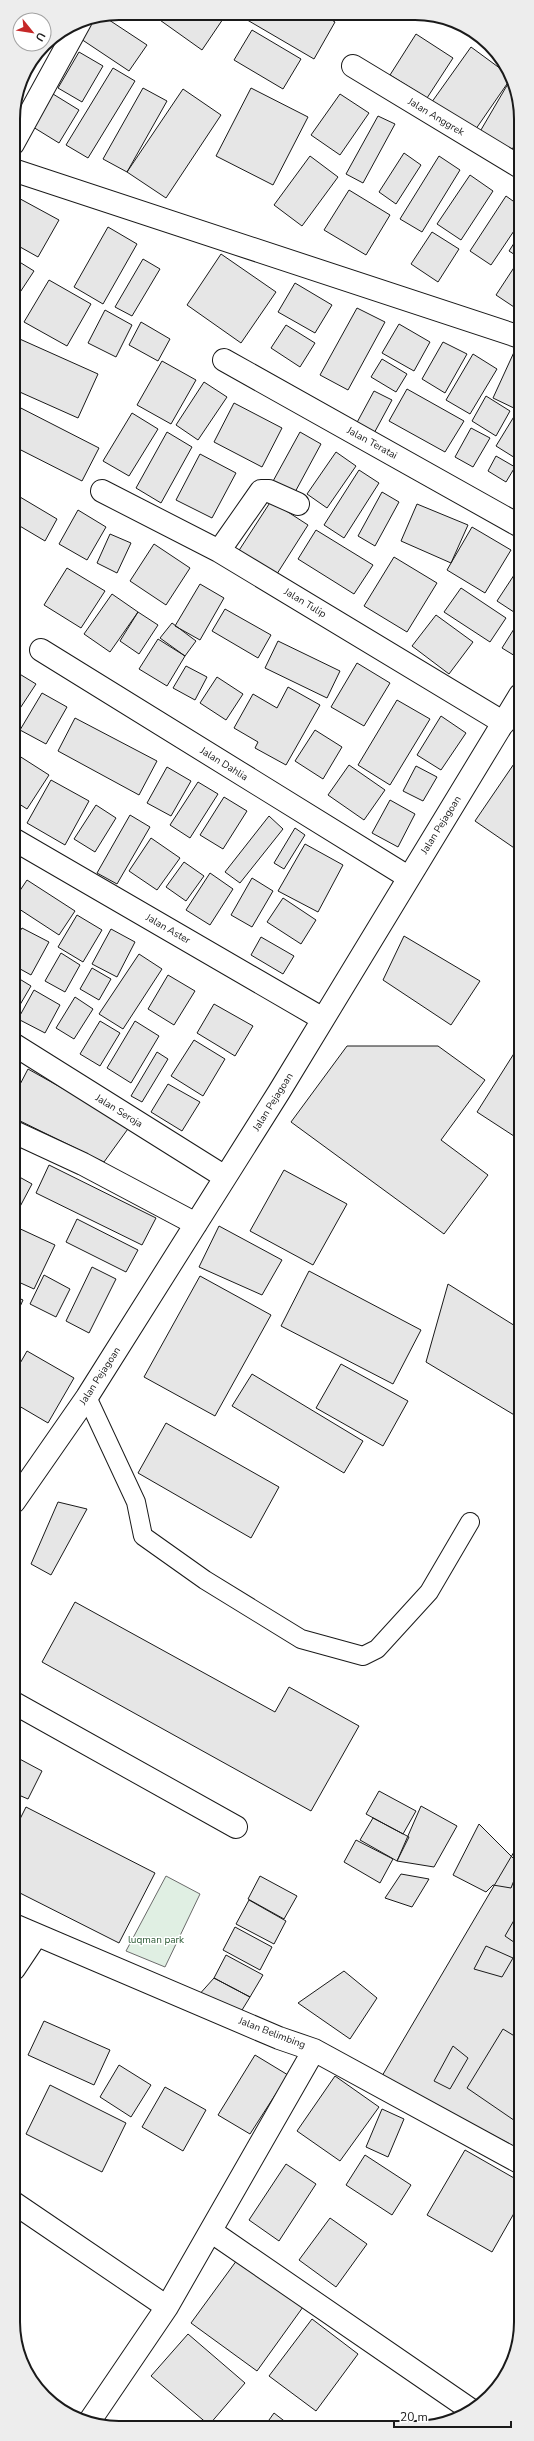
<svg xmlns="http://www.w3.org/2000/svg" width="534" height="2441" font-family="'Nunito Sans',sans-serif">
	<rect width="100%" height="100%" fill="#fff"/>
	<path fill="#e0efe3" stroke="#6a6a6a" d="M 166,1876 L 200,1894 L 165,1967 L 126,1951 Z"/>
	<path fill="#e6e6e6" stroke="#1a1a1a" d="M 150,13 L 222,14 L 225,16 L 202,50 Z
		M 237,14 L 322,14 L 335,22 L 314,59 Z
		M 103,16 L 147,45 L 129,71 L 75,35 L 86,20 Z
		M 252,30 L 301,59 L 283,89 L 234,60 Z
		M 416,34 L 453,58 L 427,98 L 390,75 Z
		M 471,47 L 505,72 L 509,81 L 471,136 L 429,106 Z
		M 79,52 L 103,66 L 82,102 L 58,88 Z
		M 113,68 L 135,81 L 88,158 L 66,145 Z
		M 25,73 L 27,74 L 19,86 L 21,78 Z
		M 509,82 L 520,105 L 520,136 L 509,155 L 478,135 Z
		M 143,88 L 167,101 L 127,172 L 103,159 Z
		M 251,88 L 308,117 L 273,185 L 216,156 Z
		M 183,89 L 221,115 L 166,198 L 127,172 Z
		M 53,94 L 79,110 L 59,143 L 33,127 Z
		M 340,94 L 369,113 L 340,155 L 311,135 Z
		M 378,116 L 395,124 L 363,183 L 346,174 Z
		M 520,138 L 520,153 L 513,148 Z
		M 404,153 L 421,165 L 396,204 L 379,192 Z
		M 310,156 L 338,177 L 302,226 L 274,205 Z
		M 439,156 L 460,170 L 422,232 L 400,219 Z
		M 470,175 L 493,191 L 461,240 L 437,224 Z
		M 349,190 L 390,215 L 366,255 L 324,230 Z
		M 13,195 L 59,220 L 38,257 L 13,243 Z
		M 506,196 L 520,206 L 520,222 L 491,265 L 470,251 Z
		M 108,227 L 137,244 L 103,304 L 74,287 Z
		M 432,232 L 459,249 L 438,282 L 411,264 Z
		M 520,234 L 520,258 L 509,251 Z
		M 221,254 L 276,292 L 241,343 L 187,305 Z
		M 13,258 L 34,271 L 13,303 Z
		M 143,259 L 160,269 L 132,316 L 115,307 Z
		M 515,266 L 520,270 L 520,311 L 496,295 Z
		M 49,280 L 91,304 L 67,346 L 24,322 Z
		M 295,283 L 332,305 L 315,333 L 278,312 Z
		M 357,308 L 385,322 L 348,390 L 320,375 Z
		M 105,310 L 132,325 L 116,357 L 88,343 Z
		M 141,322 L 170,339 L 158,361 L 129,345 Z
		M 399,324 L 430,342 L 414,371 L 382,353 Z
		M 286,325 L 315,343 L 300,367 L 271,348 Z
		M 13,336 L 98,374 L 78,418 L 13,389 Z
		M 443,342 L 467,354 L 445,393 L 422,379 Z
		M 515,350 L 520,352 L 520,405 L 518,410 L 493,398 Z
		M 473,354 L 497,369 L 470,414 L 446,400 Z
		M 382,359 L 407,374 L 396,392 L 371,377 Z
		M 162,361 L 196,380 L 171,424 L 137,405 Z
		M 204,382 L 227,397 L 198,440 L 176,425 Z
		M 407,389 L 464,421 L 445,452 L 389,421 Z
		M 374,391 L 392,400 L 372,437 L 354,428 Z
		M 486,396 L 510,411 L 496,436 L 472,421 Z
		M 234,403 L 282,428 L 262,467 L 214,442 Z
		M 13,404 L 99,448 L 82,481 L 13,446 Z
		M 518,410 L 520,411 L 520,461 L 496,446 Z
		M 132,413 L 158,429 L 129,476 L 103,461 Z
		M 471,428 L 490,438 L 473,467 L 455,457 Z
		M 167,432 L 192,447 L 161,503 L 136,488 Z
		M 300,432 L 321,444 L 294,494 L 272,483 Z
		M 336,452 L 356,466 L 327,508 L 307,494 Z
		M 200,454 L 236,473 L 212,518 L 176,500 Z
		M 496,456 L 515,467 L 506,482 L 488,471 Z
		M 359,470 L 379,483 L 344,538 L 324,525 Z
		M 382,492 L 399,502 L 375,546 L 358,536 Z
		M 15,494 L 57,519 L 45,541 L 13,522 Z
		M 271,501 L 308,525 L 275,577 L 238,552 Z
		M 417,504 L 468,525 L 451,563 L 401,541 Z
		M 78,510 L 106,527 L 87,560 L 59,544 Z
		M 472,527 L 511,550 L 485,593 L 447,570 Z
		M 316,530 L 373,565 L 354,594 L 298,559 Z
		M 110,534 L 131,543 L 117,573 L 97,563 Z
		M 154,544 L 190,568 L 166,605 L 130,581 Z
		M 394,557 L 437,583 L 407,632 L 364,606 Z
		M 520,566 L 520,616 L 497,601 Z
		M 67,568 L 105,591 L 81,628 L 44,605 Z
		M 200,584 L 224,598 L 200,640 L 175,626 Z
		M 461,588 L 506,618 L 490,642 L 444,612 Z
		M 112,594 L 138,612 L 110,652 L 84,634 Z
		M 225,609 L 271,635 L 258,658 L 212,631 Z
		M 138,612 L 158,625 L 139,654 L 120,641 Z
		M 436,615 L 473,642 L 449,674 L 412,646 Z
		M 519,621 L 520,622 L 520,659 L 502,648 Z
		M 172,623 L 196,641 L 185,656 L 160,638 Z
		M 158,639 L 185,656 L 167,686 L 139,669 Z
		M 278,641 L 340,671 L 327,698 L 265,668 Z
		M 357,663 L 390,683 L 364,726 L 331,707 Z
		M 186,666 L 207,677 L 195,700 L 173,688 Z
		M 13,670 L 36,684 L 13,719 Z
		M 217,677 L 243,694 L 226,720 L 200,703 Z
		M 288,687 L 320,705 L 286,765 L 255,748 L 258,742 L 234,728 L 253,694 L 277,708 Z
		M 42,693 L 67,707 L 46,744 L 20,730 Z
		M 397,700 L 430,719 L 390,785 L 358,765 Z
		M 441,716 L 466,733 L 441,770 L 417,755 Z
		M 75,718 L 157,761 L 139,795 L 58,751 Z
		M 315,730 L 342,747 L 323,779 L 295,761 Z
		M 13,752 L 49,775 L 27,809 L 13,800 Z
		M 520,755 L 520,852 L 475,821 Z
		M 349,765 L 385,790 L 364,820 L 328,795 Z
		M 416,766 L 437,777 L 423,801 L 403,791 Z
		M 167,767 L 191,781 L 171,816 L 147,803 Z
		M 51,780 L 89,801 L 65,845 L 27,823 Z
		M 198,782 L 218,794 L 190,838 L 170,825 Z
		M 224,797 L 247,811 L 223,849 L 200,835 Z
		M 390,800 L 415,814 L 398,847 L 372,833 Z
		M 96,805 L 116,818 L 95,852 L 74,839 Z
		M 130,815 L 150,827 L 117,884 L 97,873 Z
		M 269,816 L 283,829 L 240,883 L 225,872 Z
		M 295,828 L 305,835 L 284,869 L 274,863 Z
		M 151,838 L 180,858 L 157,890 L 129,871 Z
		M 305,844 L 343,865 L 318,912 L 278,891 Z
		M 184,862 L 204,876 L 186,901 L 166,887 Z
		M 210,873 L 233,889 L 210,925 L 186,910 Z
		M 252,878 L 273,891 L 252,927 L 231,915 Z
		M 27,880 L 75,911 L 59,935 L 13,905 L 13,901 Z
		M 283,898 L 316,920 L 301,944 L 267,922 Z
		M 77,915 L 102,930 L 83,962 L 58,947 Z
		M 22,928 L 49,942 L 31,975 L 13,965 L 13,942 Z
		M 111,929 L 135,942 L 117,977 L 92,964 Z
		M 404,936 L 480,981 L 451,1025 L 383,980 Z
		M 261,937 L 294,956 L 283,974 L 251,955 Z
		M 61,953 L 80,965 L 65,992 L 45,981 Z
		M 139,954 L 162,969 L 123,1029 L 99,1014 Z
		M 92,968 L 111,979 L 99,1000 L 80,989 Z
		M 13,975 L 31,986 L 14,1015 L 13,1014 Z
		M 168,975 L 195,991 L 174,1025 L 148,1009 Z
		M 34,990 L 60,1005 L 45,1033 L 18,1019 Z
		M 75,997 L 93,1009 L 74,1039 L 56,1028 Z
		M 214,1004 L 253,1026 L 235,1056 L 197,1033 Z
		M 100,1021 L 120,1033 L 100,1066 L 80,1054 Z
		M 135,1021 L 159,1036 L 131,1083 L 107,1068 Z
		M 194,1040 L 225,1059 L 203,1096 L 171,1076 Z
		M 520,1044 L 520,1140 L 477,1112 Z
		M 347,1046 L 438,1046 L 485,1080 L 441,1140 L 488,1175 L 444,1234 L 291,1122 Z
		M 157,1052 L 168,1059 L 142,1102 L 131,1096 Z
		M 28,1069 L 130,1126 L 104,1162 L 14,1118 L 14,1096 Z
		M 168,1084 L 200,1102 L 182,1131 L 151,1112 Z
		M 49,1165 L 156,1218 L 142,1245 L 36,1193 Z
		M 284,1170 L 347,1204 L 313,1265 L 250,1231 Z
		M 14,1174 L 32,1184 L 15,1216 L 14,1215 Z
		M 77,1219 L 138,1250 L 126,1272 L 66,1242 Z
		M 14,1226 L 55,1245 L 34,1289 L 14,1280 Z
		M 219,1226 L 282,1260 L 262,1295 L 199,1267 Z
		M 92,1267 L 116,1279 L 89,1333 L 66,1321 Z
		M 309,1271 L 421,1330 L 393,1384 L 281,1326 Z
		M 44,1275 L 70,1289 L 56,1317 L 30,1304 Z
		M 200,1276 L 271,1315 L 215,1416 L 144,1377 Z
		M 448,1284 L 520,1329 L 521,1419 L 426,1362 Z
		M 14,1296 L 23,1300 L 14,1320 Z
		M 27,1351 L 74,1378 L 48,1423 L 14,1403 L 14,1374 Z
		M 341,1364 L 408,1401 L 383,1446 L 316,1408 Z
		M 252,1374 L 363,1441 L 344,1473 L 232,1406 Z
		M 166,1423 L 279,1487 L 251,1538 L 138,1473 Z
		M 58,1502 L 87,1509 L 51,1575 L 31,1564 Z
		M 75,1602 L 275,1712 L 289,1687 L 359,1726 L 311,1811 L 42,1662 Z
		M 14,1756 L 42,1771 L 28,1799 L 14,1793 Z
		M 379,1791 L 416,1811 L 403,1834 L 366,1814 Z
		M 421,1806 L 457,1826 L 434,1867 L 397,1861 Z
		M 26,1807 L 155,1873 L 119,1943 L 14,1890 L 14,1831 Z
		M 373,1818 L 409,1837 L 397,1861 L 360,1840 Z
		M 479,1824 L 520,1865 L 511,1888 L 493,1885 L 486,1892 L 453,1875 Z
		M 356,1840 L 393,1859 L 380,1883 L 344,1862 Z
		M 521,1840 L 521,2150 L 382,2076 Z
		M 401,1874 L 429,1879 L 412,1907 L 385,1898 Z
		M 260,1876 L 297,1896 L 284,1919 L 248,1899 Z
		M 249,1900 L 286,1921 L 274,1944 L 236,1924 Z
		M 521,1908 L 521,1947 L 505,1936 Z
		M 235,1927 L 272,1947 L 260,1970 L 223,1950 Z
		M 486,1946 L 513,1958 L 502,1977 L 474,1969 Z
		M 226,1955 L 263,1975 L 250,1997 L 214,1978 Z
		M 344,1971 L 377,1998 L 350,2039 L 298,2003 Z
		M 214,1978 L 250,1997 L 239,2015 L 197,1997 Z
		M 44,2021 L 110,2050 L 94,2085 L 28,2055 Z
		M 503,2029 L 521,2040 L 521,2125 L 467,2088 Z
		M 453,2046 L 468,2058 L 450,2089 L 434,2081 Z
		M 255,2055 L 288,2075 L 250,2134 L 218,2115 Z
		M 119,2065 L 151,2085 L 131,2117 L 100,2097 Z
		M 335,2076 L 379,2107 L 340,2161 L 297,2131 Z
		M 50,2085 L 126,2123 L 102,2172 L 26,2134 Z
		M 165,2087 L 206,2110 L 183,2151 L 142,2127 Z
		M 382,2109 L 404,2119 L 388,2157 L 366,2147 Z
		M 465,2150 L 521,2182 L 521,2201 L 492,2252 L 427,2215 Z
		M 365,2155 L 411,2185 L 392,2215 L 346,2185 Z
		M 286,2164 L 316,2184 L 279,2241 L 249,2220 Z
		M 14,2210 L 24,2216 L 14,2232 Z
		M 330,2218 L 367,2244 L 336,2287 L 299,2260 Z
		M 237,2260 L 303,2307 L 257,2371 L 191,2323 Z
		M 312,2319 L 358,2354 L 316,2411 L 269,2376 Z
		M 188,2334 L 245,2383 L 209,2425 L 151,2376 Z
		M 514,2360 L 513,2362 L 493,2393 L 492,2392 Z
		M 274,2413 L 292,2427 L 264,2427 Z"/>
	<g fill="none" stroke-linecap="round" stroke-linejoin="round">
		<defs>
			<path id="lane" d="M 87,1397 L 136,1502 L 143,1536 L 205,1580 L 301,1639 L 363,1656 L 377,1649 L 429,1592 L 470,1522"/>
			<path id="street" d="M 353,66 L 520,167
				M 13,144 L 81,20
				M 13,170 L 520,337
				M 224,360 L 520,526
				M 102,491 L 219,551 L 504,723
				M 219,551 L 261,491 L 269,491 L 298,504
				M 41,650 L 408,877
				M 13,839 L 323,1019
				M 13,1044 L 225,1177
				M 14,1132 L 83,1164 L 196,1224
				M 14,1502 L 87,1397 L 279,1092 L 520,695
				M 14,1703 L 236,1827
				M 14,1925 L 279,2038 L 314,2050 L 521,2163
				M 14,1969 L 36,1936
				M 14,2203 L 167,2307
				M 212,2232 L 471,2410
				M 89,2422 L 167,2307 L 314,2050"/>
		</defs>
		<use href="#lane" stroke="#1a1a1a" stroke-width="20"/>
		<use href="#street" stroke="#1a1a1a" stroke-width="24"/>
		<use href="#lane" stroke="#fff" stroke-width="18"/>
		<use href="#street" stroke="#fff" stroke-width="22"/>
	</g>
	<g text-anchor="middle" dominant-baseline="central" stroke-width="3" stroke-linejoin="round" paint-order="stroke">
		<g font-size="10" fill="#1a1a1a" stroke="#fff">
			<text transform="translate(436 117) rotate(31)">Jalan Anggrek</text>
			<text transform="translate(372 443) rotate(29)">Jalan Teratai</text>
			<text transform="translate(305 603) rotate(31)">Jalan Tulip</text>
			<text transform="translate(224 764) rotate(32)">Jalan Dahlia</text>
			<text transform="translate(441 825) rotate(-58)">Jalan Pejagoan</text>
			<text transform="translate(168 929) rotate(30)">Jalan Aster</text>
			<text transform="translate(273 1102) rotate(-58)">Jalan Pejagoan</text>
			<text transform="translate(119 1111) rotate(32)">Jalan Seroja</text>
			<text transform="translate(100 1376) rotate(-57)">Jalan Pejagoan</text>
			<text transform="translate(272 2033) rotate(21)">Jalan Belimbing</text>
		</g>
		<g font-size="10" fill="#2b5a34" stroke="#fff">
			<text x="156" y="1940">luqman park</text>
		</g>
	</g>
	<path d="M0 0H534V2441H0ZM119 20H415A99 99 0 0 1 514 119V2322A99 99 0 0 1 415 2421H119A99 99 0 0 1 20 2322V119A99 99 0 0 1 119 20Z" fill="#ededed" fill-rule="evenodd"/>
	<path fill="none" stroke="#1a1a1a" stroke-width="2" d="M119 20H415A99 99 0 0 1 514 119V2322A99 99 0 0 1 415 2421H119A99 99 0 0 1 20 2322V119A99 99 0 0 1 119 20Z"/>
	<g transform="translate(32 32) rotate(120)"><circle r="19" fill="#ffffff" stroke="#a3a3a3"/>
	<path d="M0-3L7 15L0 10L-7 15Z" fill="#c62828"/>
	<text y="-6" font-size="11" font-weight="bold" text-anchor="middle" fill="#1a1a1a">U</text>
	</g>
	<path d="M394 2421v6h117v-6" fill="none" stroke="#1a1a1a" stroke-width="2"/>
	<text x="400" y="2421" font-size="12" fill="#1a1a1a" stroke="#ffffff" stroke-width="3" paint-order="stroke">20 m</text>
</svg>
